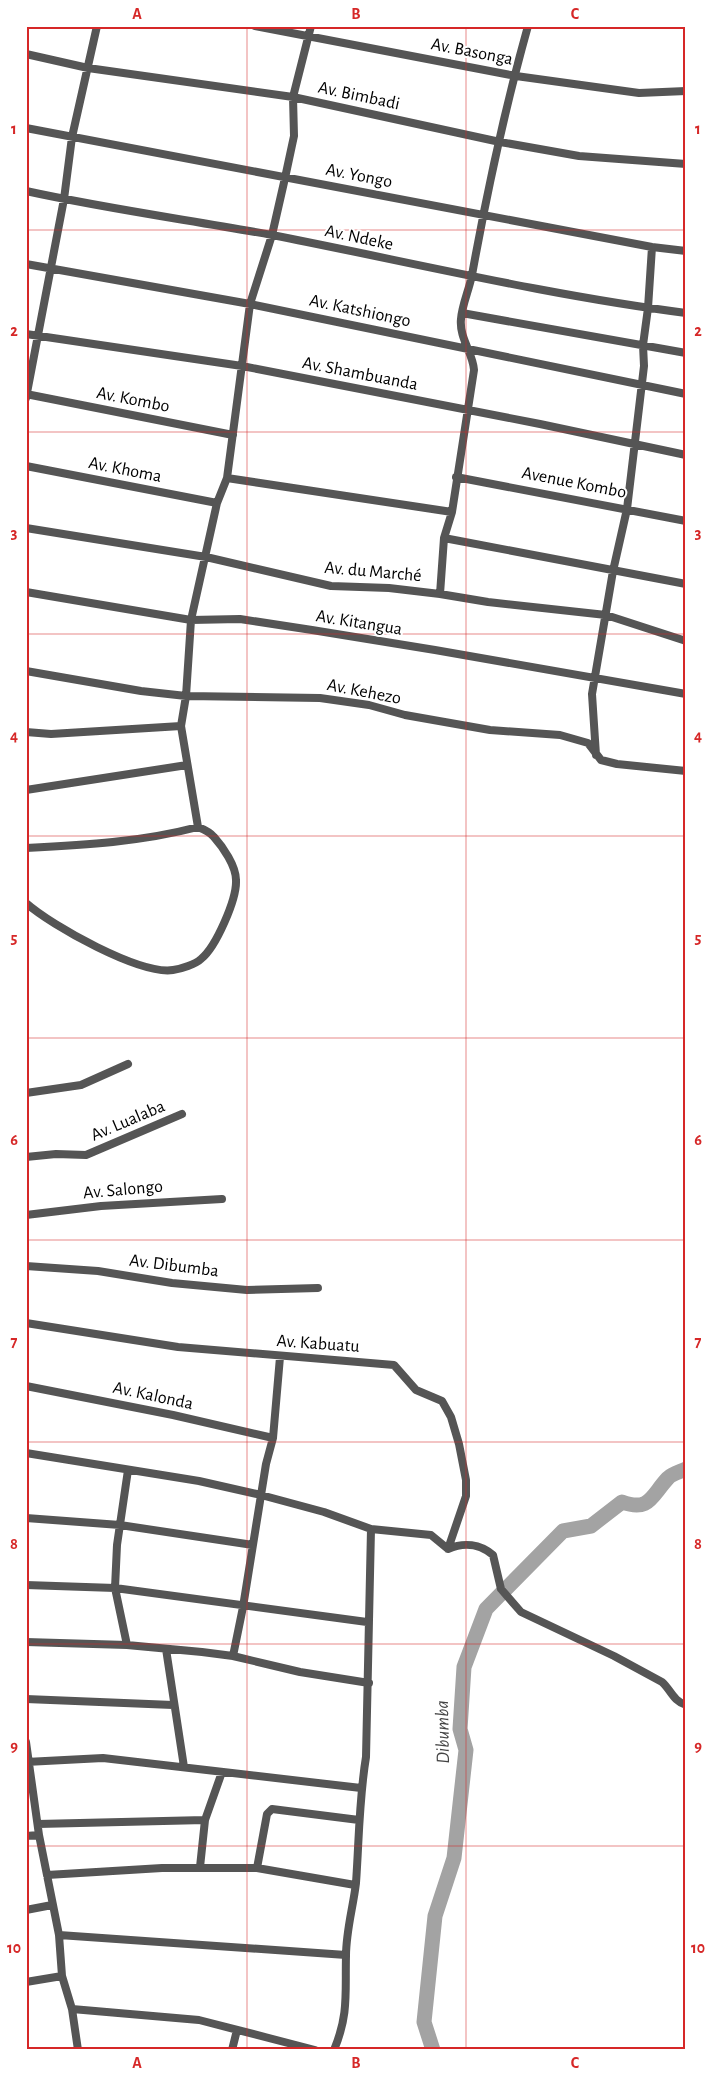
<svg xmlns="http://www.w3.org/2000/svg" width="712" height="2076" font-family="'Alegreya Sans',sans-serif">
	<rect width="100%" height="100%" fill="#fff"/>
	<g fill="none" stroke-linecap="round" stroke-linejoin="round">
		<path stroke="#a3a3a3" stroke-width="15" d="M 433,2050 L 424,2022 L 435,1916 L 454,1858 L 466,1750 L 460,1729 L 464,1667 L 486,1609 L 563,1531 L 591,1526 L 622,1502 C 650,1512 651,1496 668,1478 C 673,1473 680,1472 686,1469"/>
		<path stroke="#555" stroke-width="8" d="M 255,26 L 516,76 L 639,93 L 686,91
			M 26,54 L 88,68 L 293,97 L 500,142 L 579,156 L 686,164
			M 26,128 L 652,247 L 686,251
			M 26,191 C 108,209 190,220 272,235 C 410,262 546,295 686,313
			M 26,264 L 250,304 L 686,394
			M 462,313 L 686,353
			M 26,334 L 242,366 L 540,424 L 686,455
			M 26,394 L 233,435
			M 26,398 L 64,199 L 72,137 L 97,26
			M 26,466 L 217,503
			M 456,477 L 686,521
			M 227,478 L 452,512
			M 26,528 L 206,557 L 331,586 L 389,588 L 440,594 L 488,602 L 606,615 L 686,641
			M 444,538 L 686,584
			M 26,592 L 191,620 L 240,619 L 312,630 L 435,650 L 686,694
			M 440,594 L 444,538 L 452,512 L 474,370 C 473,353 459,338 461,319 C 462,305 469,290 472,275 C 487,192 505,108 528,26
			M 26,671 L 141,691 L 186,696 L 320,698 L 369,705 L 405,715 L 490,730 L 560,735 L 588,743 L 601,760 L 617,764 L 686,771
			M 26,732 L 51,734 L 181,726
			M 596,755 L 592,694 L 613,571 L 627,509 L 644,366 L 643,345 L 648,308 L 652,247
			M 26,790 L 187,765
			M 198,827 L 181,726 L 186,696 L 191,620 L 217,503 L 227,478 L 250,304 L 272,235 L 285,178 L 294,136 L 293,97 L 311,26
			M 26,848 C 85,845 141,842 198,827 C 203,829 210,832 214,837 C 223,847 236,866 236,880 C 237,899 216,947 201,959 C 196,964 181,969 173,970 C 140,975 52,926 26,903
			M 26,1093 L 81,1085 L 128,1064
			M 26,1157 L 56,1154 L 86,1155 L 182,1114
			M 26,1215 L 101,1206 L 222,1199
			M 26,1266 L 98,1271 L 172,1283 L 247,1290 L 318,1288
			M 26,1323 L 178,1347 L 394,1365 L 416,1390 L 442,1401 L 451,1417 L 459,1444 L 466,1480 L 466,1496 L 448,1549
			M 26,1386 L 173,1415 L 273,1438
			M 26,1453 L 199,1481 L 261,1495 L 324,1512 L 371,1529 L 431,1535 L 448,1549 C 464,1542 480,1544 493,1555 L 501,1589 L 521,1612 L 614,1656 L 662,1682 C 671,1690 673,1701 686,1705
			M 26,1518 L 120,1525 L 253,1545
			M 26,1585 L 115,1588 L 367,1622
			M 26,1642 L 127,1645 L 202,1652 L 233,1656 L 300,1672 L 369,1683
			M 127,1645 L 115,1588 L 117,1545 L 128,1470
			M 166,1649 L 184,1767
			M 233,1656 L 243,1607 L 266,1464 L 273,1438 L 280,1357
			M 26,1699 L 173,1705
			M 26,1742 L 39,1835 L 59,1935 L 62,1976 L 72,2009 L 78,2050
			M 26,1762 L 103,1758 L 361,1788
			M 38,1824 L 205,1820
			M 26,1836 L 39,1835
			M 200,1867 L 205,1820 L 222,1772
			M 257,1868 L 267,1814 L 272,1809 L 359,1820
			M 47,1875 L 162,1868 L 257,1868 L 355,1885
			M 26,1910 L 52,1905
			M 59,1935 L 346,1955
			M 26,1982 L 62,1976
			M 72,2009 L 199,2020 L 315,2050
			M 232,2050 L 237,2030
			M 334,2050 C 349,2014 345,1993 346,1956 C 346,1931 353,1908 356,1883 C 359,1841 359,1799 366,1757 L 371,1529"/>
	</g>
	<path fill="none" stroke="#d62828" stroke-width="1" stroke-opacity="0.55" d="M 247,26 L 247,2050M 466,26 L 466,2050M 26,230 L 686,230M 26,432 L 686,432M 26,634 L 686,634M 26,836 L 686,836M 26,1038 L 686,1038M 26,1240 L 686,1240M 26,1442 L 686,1442M 26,1644 L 686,1644M 26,1846 L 686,1846"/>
	<g text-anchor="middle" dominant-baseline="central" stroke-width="4" stroke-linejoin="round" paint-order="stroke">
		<g font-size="18" fill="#000" stroke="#fff">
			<text transform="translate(472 52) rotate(11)">Av. Basonga</text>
			<text transform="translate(359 96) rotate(12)">Av. Bimbadi</text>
			<text transform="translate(359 176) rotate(11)">Av. Yongo</text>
			<text transform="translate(359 238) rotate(12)">Av. Ndeke</text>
			<text transform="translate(360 311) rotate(12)">Av. Katshiongo</text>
			<text transform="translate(360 374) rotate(11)">Av. Shambuanda</text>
			<text transform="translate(133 400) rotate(11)">Av. Kombo</text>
			<text transform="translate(125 470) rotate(11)">Av. Khoma</text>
			<text transform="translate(574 483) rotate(11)">Avenue Kombo</text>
			<text transform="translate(373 572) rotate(5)">Av. du Marché</text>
			<text transform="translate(359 623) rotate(9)">Av. Kitangua</text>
			<text transform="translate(364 692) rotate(11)">Av. Kehezo</text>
			<text transform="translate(128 1121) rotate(-23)">Av. Lualaba</text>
			<text transform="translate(123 1190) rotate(-5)">Av. Salongo</text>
			<text transform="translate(174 1266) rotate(7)">Av. Dibumba</text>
			<text transform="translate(318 1344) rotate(4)">Av. Kabuatu</text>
			<text transform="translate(153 1396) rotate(12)">Av. Kalonda</text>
		</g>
		<g font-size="19" font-style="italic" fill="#444" stroke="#fff">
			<text transform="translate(443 1732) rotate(-91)">Dibumba</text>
		</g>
	</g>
	<rect width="712" height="2076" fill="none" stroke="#ffffff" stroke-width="55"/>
	<rect x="28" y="28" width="656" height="2020" fill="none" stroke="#d62828" stroke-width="2"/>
	<g font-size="16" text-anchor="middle" font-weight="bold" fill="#d62828">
		<text x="137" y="19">A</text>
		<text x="356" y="19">B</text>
		<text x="575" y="19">C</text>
		<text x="14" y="134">1</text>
		<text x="698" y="134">1</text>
		<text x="14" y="336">2</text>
		<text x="698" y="336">2</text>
		<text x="14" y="538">3</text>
		<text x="698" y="538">3</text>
		<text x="14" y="741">4</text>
		<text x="698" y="741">4</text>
		<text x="14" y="943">5</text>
		<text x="698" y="943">5</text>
		<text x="14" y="1145">6</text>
		<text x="698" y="1145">6</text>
		<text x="14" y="1347">7</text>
		<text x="698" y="1347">7</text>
		<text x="14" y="1549">8</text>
		<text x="698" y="1549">8</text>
		<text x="14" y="1751">9</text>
		<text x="698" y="1751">9</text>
		<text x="14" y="1953">10</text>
		<text x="698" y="1953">10</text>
		<text x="137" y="2068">A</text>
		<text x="356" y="2068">B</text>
		<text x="575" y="2068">C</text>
	</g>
</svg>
